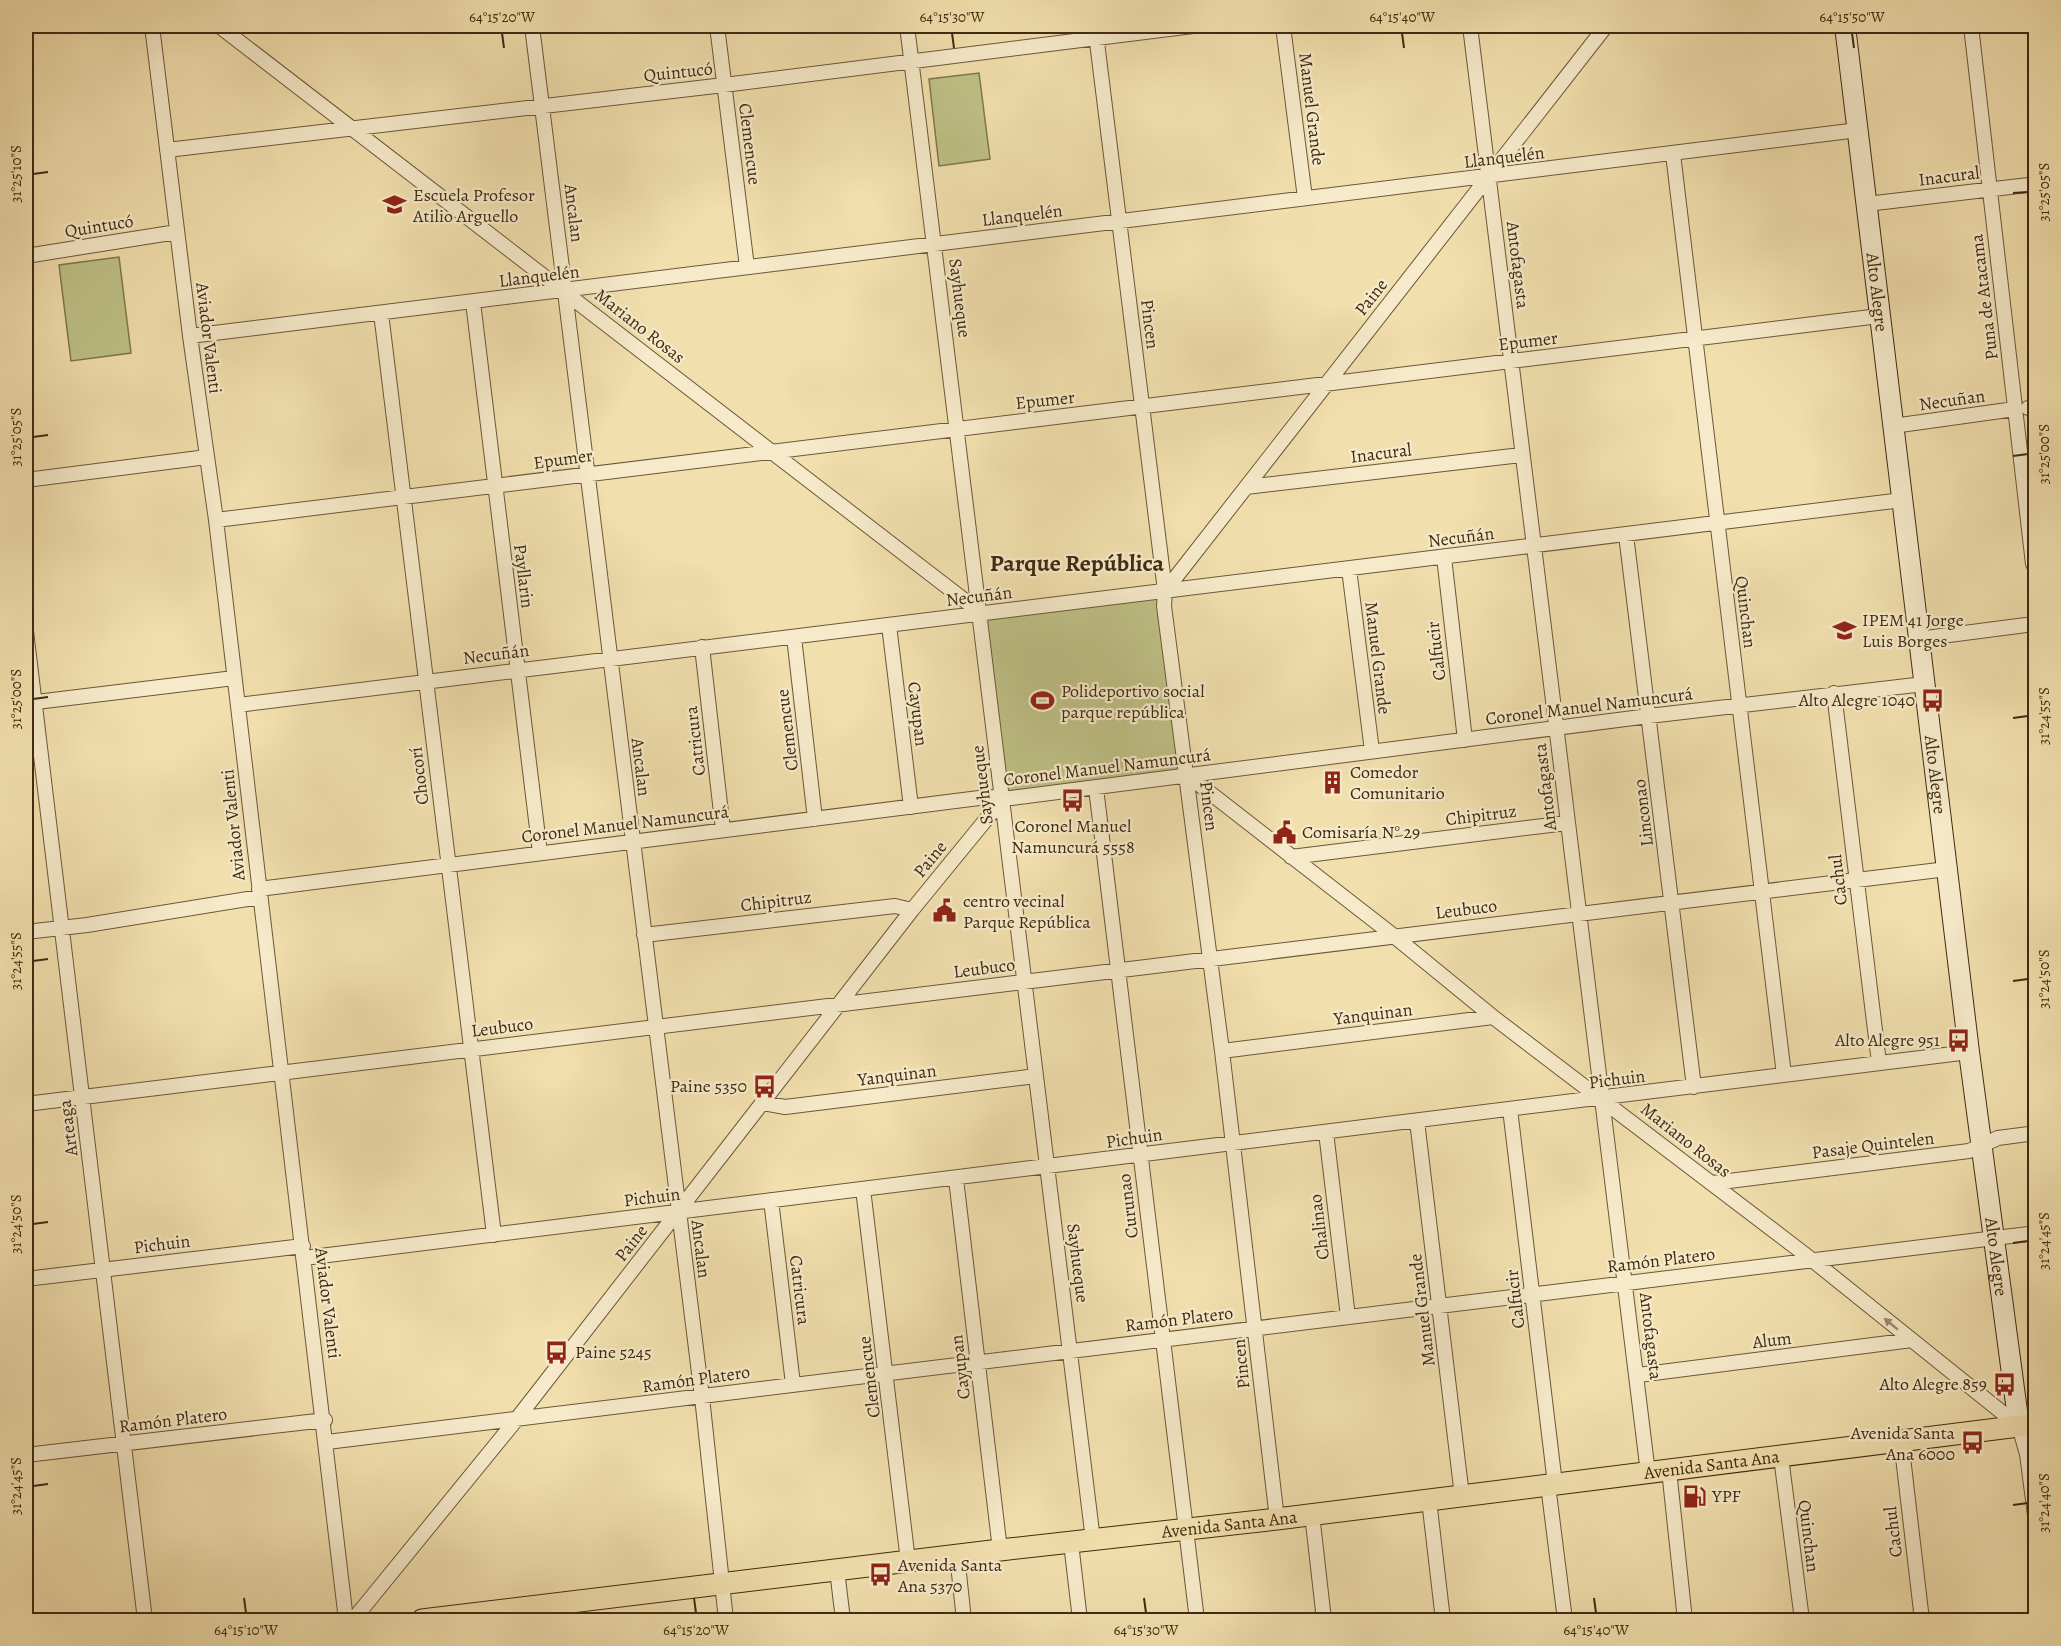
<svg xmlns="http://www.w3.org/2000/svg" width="2061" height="1646" font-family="Alegreya,serif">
	<rect width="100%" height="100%" fill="#f1dfad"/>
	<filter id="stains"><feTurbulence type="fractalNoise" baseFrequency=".00333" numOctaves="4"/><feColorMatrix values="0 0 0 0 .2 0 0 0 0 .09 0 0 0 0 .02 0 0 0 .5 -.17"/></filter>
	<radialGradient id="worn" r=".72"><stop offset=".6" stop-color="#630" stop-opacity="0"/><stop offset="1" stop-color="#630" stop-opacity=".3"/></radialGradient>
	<path fill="#bec186" stroke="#7f764c" stroke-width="1.5" d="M 979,73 L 990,159 L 939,166 L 929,79 Z
		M 119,257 L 131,353 L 71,361 L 59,265 Z
		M 1165,591 L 1187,775 L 1002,800 L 981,613 Z"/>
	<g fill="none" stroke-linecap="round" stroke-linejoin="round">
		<defs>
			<path id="street" d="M 152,26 L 190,336 L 216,520 L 346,1620
				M 219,26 L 981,613
				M 532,26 L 702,1397 L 726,1620
				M 717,26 L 747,267
				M 907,26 L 1093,1540
				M 1095,26 L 1165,591 L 1164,606 L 1222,1051 L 1277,1519
				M 1283,26 L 1305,198
				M 1470,26 L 1648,1473
				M 1971,26 L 2033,564
				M 167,150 L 724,85 L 1193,26
				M 1673,154 L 1784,1075
				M 1867,204 L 2036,184
				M 26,256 L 177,232
				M 473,302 L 540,853
				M 381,313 L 494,1235
				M 190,336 L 1858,130
				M 2028,408 L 2036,407
				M 1893,426 L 2015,409
				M 26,480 L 207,457
				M 1246,487 L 1521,455
				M 216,520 L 1879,316
				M 1626,535 L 1694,1087
				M 1444,557 L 1465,740
				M 1349,569 L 1372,751
				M 1165,591 L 1606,26
				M 889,625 L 911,807
				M 26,631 L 145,1620
				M 794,637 L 815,819
				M 1918,639 L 2026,625
				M 702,647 L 723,830
				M 1834,693 L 1879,1063
				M 28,703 L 234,678
				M 238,705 L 1902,500
				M 1187,775 L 1394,936 L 1493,1017 L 1811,1259 L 2019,1426 L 2027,1454 L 2036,1523
				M 1096,788 L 1197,1620
				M 1291,857 L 1567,823
				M 259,889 L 987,797 L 1011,798 L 1649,716 L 1924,684
				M 26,932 L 87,925 L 260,897
				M 644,935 L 895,906 L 912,910
				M 1222,1051 L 1493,1017
				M 762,1103 L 785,1107 L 1036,1076
				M 26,1104 L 1947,869
				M 1510,1109 L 1555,1484
				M 1417,1121 L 1462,1496
				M 1326,1132 L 1348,1317
				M 956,1179 L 1000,1550
				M 1713,1183 L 1969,1151 L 1998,1138 L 2036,1133
				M 863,1189 L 908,1561
				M 771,1200 L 793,1384
				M 304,1258 L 1969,1052
				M 26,1279 L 303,1246
				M 1638,1375 L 1912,1340
				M 1901,1440 L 1922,1620
				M 327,1442 L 2036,1233
				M 26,1455 L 325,1420
				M 1781,1457 L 1802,1620
				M 1669,1470 L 1685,1620
				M 1548,1485 L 1565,1620
				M 1429,1500 L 1443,1620
				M 1312,1514 L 1324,1620
				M 1071,1543 L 1080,1620
				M 957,1555 L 964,1620
				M 837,1570 L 843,1620
				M 353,1620 L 516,1420 L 912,910 L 1002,800"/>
			<g id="secondary">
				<path id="s1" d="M 1845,26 L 1969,1052 L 2019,1426"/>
			</g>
			<g id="primary">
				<path id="s2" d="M 422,1620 L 1000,1550 L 1277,1519 L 2036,1424"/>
			</g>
		</defs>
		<use href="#street" stroke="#6c5738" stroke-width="16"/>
		<use href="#secondary" stroke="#402a11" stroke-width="22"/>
		<use href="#primary" stroke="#402a11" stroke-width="23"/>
		<use href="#street" stroke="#f6eaca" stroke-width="14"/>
		<use href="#secondary" stroke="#f6eaca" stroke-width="20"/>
		<use href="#primary" stroke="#f1dfad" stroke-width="21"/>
	</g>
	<defs><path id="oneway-solid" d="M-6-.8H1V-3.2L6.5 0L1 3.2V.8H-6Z" transform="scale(1.5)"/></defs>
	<use fill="#9b8a6e" href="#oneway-solid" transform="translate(1891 1324) rotate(-141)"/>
	<path fill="none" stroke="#402a11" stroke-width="2" d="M 502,33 L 504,48M 952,33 L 954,48M 1402,33 L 1404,48M 1852,33 L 1854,48M 33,174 L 48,172M 2013,193 L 2028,192M 33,437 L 48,435M 2013,456 L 2028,454M 33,699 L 48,697M 2013,718 L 2028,716M 33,961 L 48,959M 2013,981 L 2028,979M 33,1224 L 48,1222M 2013,1243 L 2028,1241M 33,1486 L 48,1484M 2013,1505 L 2028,1503M 244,1598 L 246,1613M 694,1598 L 696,1613M 1144,1598 L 1146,1613M 1594,1598 L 1596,1613"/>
	<defs>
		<symbol id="school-bare" viewBox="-9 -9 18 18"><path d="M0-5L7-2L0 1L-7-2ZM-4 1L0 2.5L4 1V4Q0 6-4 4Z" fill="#8f2418" stroke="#f6eaca" stroke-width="2.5" paint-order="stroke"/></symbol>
		<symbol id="bus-bare" viewBox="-9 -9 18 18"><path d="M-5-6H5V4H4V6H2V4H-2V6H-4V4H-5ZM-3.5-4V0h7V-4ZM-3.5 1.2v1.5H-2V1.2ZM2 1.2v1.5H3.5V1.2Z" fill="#8f2418" stroke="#f6eaca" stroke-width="2.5" paint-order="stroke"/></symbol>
		<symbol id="stadium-bare" viewBox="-9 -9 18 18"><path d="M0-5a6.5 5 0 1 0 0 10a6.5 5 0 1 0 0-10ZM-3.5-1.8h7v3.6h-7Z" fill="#8f2418" stroke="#f6eaca" stroke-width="2.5" paint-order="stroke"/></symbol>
		<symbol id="building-bare" viewBox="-9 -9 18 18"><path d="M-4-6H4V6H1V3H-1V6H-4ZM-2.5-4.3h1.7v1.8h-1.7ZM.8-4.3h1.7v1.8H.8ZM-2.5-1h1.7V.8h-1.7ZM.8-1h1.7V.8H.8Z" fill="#8f2418" stroke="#f6eaca" stroke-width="2.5" paint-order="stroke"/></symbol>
		<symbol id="civic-bare" viewBox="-9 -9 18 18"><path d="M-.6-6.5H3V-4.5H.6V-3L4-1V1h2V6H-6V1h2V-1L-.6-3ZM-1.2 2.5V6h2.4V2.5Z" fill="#8f2418" stroke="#f6eaca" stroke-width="2.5" paint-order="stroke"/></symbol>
		<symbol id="fuel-bare" viewBox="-9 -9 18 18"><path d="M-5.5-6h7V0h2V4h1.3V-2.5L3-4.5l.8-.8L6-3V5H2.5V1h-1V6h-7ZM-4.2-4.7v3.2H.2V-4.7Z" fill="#8f2418" stroke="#f6eaca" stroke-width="2.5" paint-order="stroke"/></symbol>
	</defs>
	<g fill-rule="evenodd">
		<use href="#school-bare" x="378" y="188" width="33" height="33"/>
		<use href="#school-bare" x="1828" y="614" width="33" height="33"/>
		<use href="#bus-bare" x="1916" y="684" width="33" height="33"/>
		<use href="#stadium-bare" x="1026" y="684" width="33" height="33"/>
		<use href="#building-bare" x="1316" y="766" width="33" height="33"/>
		<use href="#bus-bare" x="1056" y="784" width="33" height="33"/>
		<use href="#civic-bare" x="1268" y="816" width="33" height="33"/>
		<use href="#civic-bare" x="928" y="894" width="33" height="33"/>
		<use href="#bus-bare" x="1942" y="1024" width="33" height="33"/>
		<use href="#bus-bare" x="748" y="1070" width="33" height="33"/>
		<use href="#bus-bare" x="540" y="1336" width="33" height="33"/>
		<use href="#bus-bare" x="1988" y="1368" width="33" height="33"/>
		<use href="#bus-bare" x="1956" y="1426" width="33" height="33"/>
		<use href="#fuel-bare" x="1678" y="1480" width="33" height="33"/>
		<use href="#bus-bare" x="864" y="1558" width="33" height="33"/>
	</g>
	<g text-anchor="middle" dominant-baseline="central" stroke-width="4.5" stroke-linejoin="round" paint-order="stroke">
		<g font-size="18" fill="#402a11" stroke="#f6eaca">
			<text transform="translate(678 72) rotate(-6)">Quintucó</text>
			<text transform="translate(1312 109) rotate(83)">Manuel Grande</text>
			<text transform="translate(750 144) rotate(83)">Clemencue</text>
			<text transform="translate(1504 157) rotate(-7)">Llanquelén</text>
			<text transform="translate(1949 176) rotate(-7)">Inacural</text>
			<text transform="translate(574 213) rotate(83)">Ancalan</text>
			<text transform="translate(1022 215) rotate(-7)">Llanquelén</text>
			<text transform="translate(99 226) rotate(-9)">Quintucó</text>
			<text transform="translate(1518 265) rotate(83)">Antofagasta</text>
			<text transform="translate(539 276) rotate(-7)">Llanquelén</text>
			<text stroke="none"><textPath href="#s1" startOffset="268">Alto Alegre</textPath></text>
			<text transform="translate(1371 297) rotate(-52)">Paine</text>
			<text transform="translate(1984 297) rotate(-97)">Puna de Atacama</text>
			<text transform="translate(960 298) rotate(83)">Sayhueque</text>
			<text transform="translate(1150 324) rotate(83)">Pincen</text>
			<text transform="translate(640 326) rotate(38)">Mariano Rosas</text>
			<text transform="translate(209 338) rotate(83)">Aviador Valenti</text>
			<text transform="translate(1528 341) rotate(-7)">Epumer</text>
			<text transform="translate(1045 400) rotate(-6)">Epumer</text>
			<text transform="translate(1952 400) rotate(-8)">Necuñan</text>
			<text transform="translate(1381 453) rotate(-7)">Inacural</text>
			<text transform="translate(563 459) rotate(-8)">Epumer</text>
			<text transform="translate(1461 537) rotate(-7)">Necuñán</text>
			<text transform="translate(524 576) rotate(83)">Payllarin</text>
			<text transform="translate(979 596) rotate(-7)">Necuñán</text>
			<text transform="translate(1746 612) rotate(83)">Quinchan</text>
			<text transform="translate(1436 651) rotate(-97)">Calfucir</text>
			<text transform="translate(496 654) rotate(-7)">Necuñán</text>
			<text transform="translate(1378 658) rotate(83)">Manuel Grande</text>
			<text transform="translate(1589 706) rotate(-7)">Coronel Manuel Namuncurá</text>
			<text transform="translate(918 714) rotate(83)">Cayupan</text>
			<text transform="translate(787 730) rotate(-97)">Clemencue</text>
			<text transform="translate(695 741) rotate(-97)">Catricura</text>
			<text transform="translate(641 767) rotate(83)">Ancalan</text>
			<text transform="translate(1107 767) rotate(-7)">Coronel Manuel Namuncurá</text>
			<text stroke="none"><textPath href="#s1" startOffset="754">Alto Alegre</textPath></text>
			<text transform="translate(419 776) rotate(-97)">Chocorí</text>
			<text transform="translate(982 785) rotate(-97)">Sayhueque</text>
			<text transform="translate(1545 787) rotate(-97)">Antofagasta</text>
			<text transform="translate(1209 806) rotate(83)">Pincen</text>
			<text transform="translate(1643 813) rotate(-97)">Linconao</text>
			<text transform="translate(1481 815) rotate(-7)">Chipitruz</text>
			<text transform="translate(625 824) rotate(-7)">Coronel Manuel Namuncurá</text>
			<text transform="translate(233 825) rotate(-96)">Aviador Valenti</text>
			<text transform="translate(930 859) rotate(-51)">Paine</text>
			<text transform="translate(1838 880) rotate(-97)">Cachul</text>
			<text transform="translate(776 901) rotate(-7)">Chipitruz</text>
			<text transform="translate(1466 909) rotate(-7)">Leubuco</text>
			<text transform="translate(984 968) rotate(-7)">Leubuco</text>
			<text transform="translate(1373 1014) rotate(-7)">Yanquinan</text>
			<text transform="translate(502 1027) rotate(-7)">Leubuco</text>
			<text transform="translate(897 1075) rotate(-7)">Yanquinan</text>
			<text transform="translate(1617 1079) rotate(-7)">Pichuin</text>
			<text transform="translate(68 1128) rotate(-97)">Arteaga</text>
			<text transform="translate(1134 1138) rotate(-8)">Pichuin</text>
			<text transform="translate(1686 1140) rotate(38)">Mariano Rosas</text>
			<text transform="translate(1873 1145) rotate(-7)">Pasaje Quintelen</text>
			<text transform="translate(652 1197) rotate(-7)">Pichuin</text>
			<text transform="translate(1128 1206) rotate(-97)">Curunao</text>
			<text transform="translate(1319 1227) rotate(-97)">Chalinao</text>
			<text transform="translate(631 1243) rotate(-52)">Paine</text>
			<text transform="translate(162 1244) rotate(-7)">Pichuin</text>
			<text transform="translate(701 1249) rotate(83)">Ancalan</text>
			<text stroke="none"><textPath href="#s1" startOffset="1240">Alto Alegre</textPath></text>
			<text transform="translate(1661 1260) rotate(-7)">Ramón Platero</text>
			<text transform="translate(1078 1263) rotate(83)">Sayhueque</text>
			<text transform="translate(800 1290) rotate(83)">Catricura</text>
			<text transform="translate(1515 1299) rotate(-97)">Calfucir</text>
			<text transform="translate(328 1303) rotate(83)">Aviador Valenti</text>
			<text transform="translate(1422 1310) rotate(-97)">Manuel Grande</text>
			<text transform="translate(1179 1319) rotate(-7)">Ramón Platero</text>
			<text transform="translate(1651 1336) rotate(83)">Antofagasta</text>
			<text transform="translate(1772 1340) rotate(-7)">Alum</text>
			<text transform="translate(1241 1364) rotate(-96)">Pincen</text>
			<text transform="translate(960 1367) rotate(-97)">Cayupan</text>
			<text transform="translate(869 1377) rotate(-97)">Clemencue</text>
			<text transform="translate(696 1379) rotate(-8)">Ramón Platero</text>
			<text transform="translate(173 1420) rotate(-7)">Ramón Platero</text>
			<text stroke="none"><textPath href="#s2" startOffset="1299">Avenida Santa Ana</textPath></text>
			<text stroke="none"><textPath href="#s2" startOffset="813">Avenida Santa Ana</textPath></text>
			<text transform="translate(1893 1532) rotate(-97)">Cachul</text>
			<text transform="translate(1809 1536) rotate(83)">Quinchan</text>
		</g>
		<g font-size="18" fill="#402a11" stroke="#f6eaca" text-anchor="start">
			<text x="413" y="195">Escuela Profesor<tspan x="413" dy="21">Atilio Arguello</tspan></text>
			<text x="1862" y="620">IPEM 41 Jorge<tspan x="1862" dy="21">Luis Borges</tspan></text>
			<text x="1061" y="691">Polideportivo social<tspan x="1061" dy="21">parque república</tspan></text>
			<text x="1915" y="700" text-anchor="end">Alto Alegre 1040</text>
			<text x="1350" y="772">Comedor<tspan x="1350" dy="21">Comunitario</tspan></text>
			<text x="1073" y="826" text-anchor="middle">Coronel Manuel<tspan x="1073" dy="21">Namuncurá 5558</tspan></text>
			<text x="1302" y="832">Comisaría N° 29</text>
			<text x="963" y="901">centro vecinal<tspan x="963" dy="21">Parque República</tspan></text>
			<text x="1940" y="1040" text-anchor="end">Alto Alegre 951</text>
			<text x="747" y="1086" text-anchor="end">Paine 5350</text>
			<text x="575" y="1352">Paine 5245</text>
			<text x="1987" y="1384" text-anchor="end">Alto Alegre 859</text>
			<text x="1955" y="1433" text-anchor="end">Avenida Santa<tspan x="1955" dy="21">Ana 6000</tspan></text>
			<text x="1712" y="1496">YPF</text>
			<text x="898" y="1565">Avenida Santa<tspan x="898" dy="21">Ana 5370</tspan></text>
		</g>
		<g font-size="24" font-weight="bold" fill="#402a11" stroke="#f6eaca">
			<text x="1077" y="563">Parque República</text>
		</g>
	</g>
	<rect width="2061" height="1646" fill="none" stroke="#f1dfad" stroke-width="66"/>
	<rect x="33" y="33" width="1995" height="1580" fill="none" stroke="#402a11" stroke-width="2"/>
	<g font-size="15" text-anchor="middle" fill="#402a11">
		<text x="502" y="22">64°15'20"W</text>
		<text x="952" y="22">64°15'30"W</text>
		<text x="1402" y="22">64°15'40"W</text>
		<text x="1852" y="22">64°15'50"W</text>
		<text transform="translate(16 174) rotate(-90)" y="5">31°25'10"S</text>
		<text transform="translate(2044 192) rotate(-90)" y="5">31°25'05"S</text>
		<text transform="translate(16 437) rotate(-90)" y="5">31°25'05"S</text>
		<text transform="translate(2044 454) rotate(-90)" y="5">31°25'00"S</text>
		<text transform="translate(16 699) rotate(-90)" y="5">31°25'00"S</text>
		<text transform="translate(2044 716) rotate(-90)" y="5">31°24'55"S</text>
		<text transform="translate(16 961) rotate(-90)" y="5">31°24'55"S</text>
		<text transform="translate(2044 979) rotate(-90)" y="5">31°24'50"S</text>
		<text transform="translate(16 1224) rotate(-90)" y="5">31°24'50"S</text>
		<text transform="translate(2044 1241) rotate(-90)" y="5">31°24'45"S</text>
		<text transform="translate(16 1486) rotate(-90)" y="5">31°24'45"S</text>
		<text transform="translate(2044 1503) rotate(-90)" y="5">31°24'40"S</text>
		<text x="246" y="1635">64°15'10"W</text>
		<text x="696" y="1635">64°15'20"W</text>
		<text x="1146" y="1635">64°15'30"W</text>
		<text x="1596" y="1635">64°15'40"W</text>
	</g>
	<rect width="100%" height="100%" filter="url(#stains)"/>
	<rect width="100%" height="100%" fill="url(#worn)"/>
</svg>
